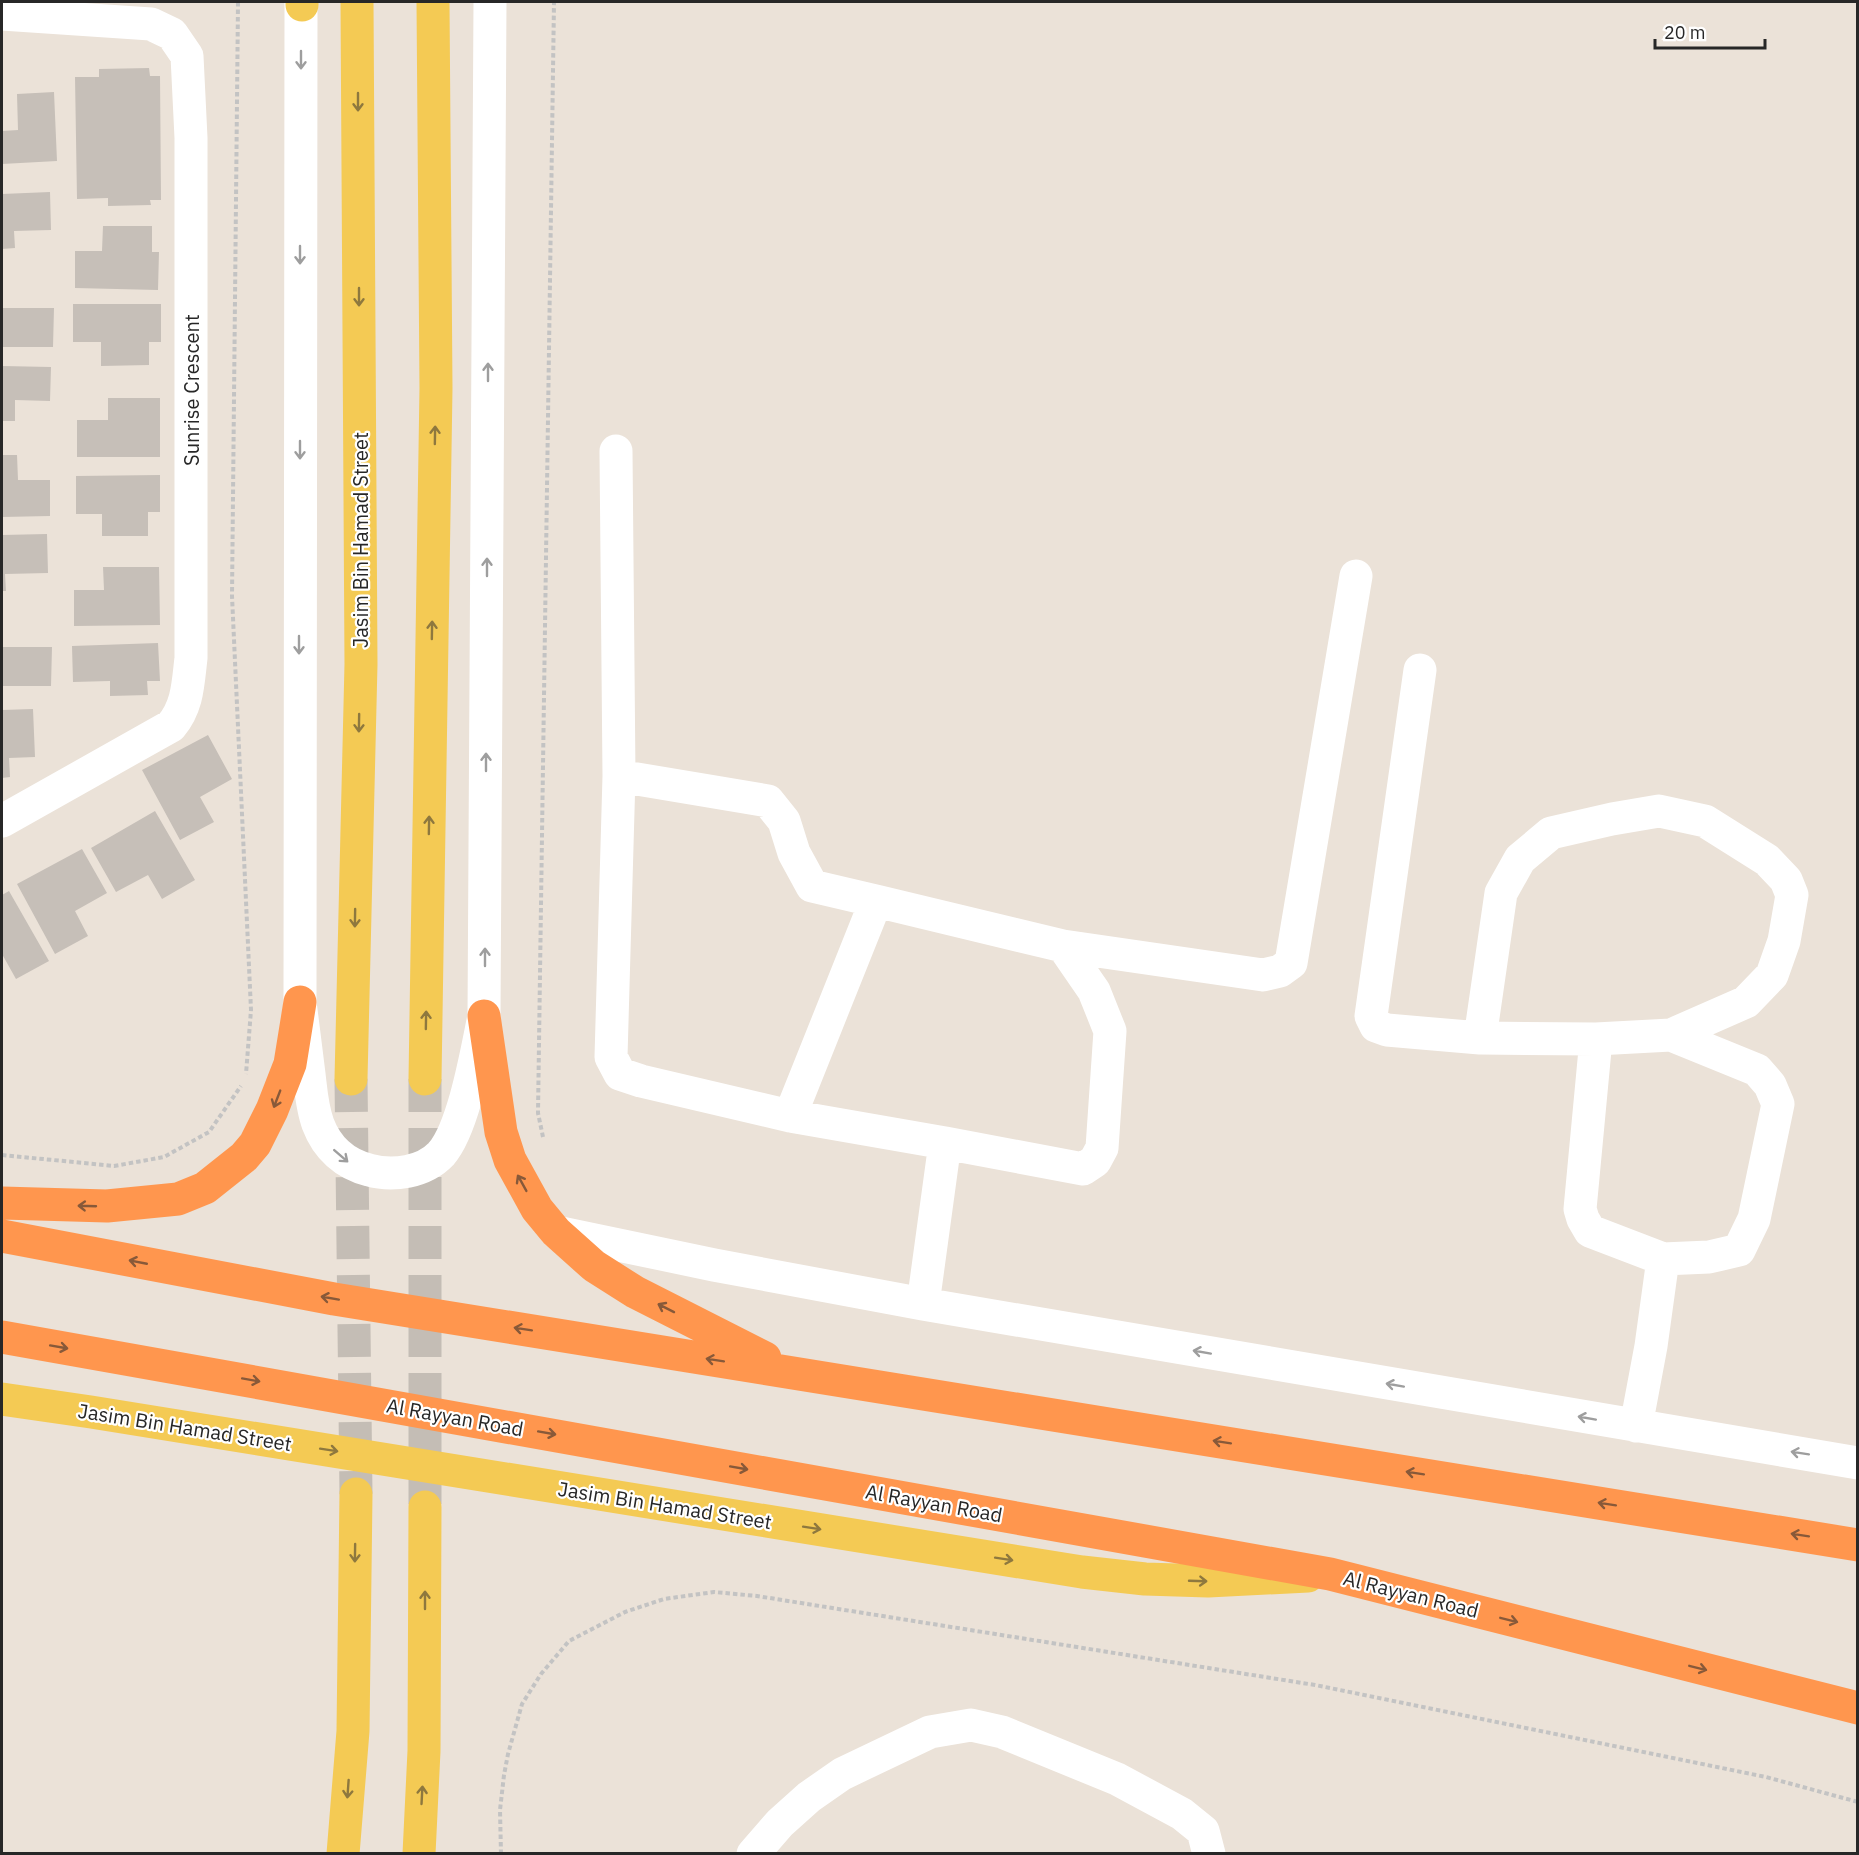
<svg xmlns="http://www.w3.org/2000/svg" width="1859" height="1855" font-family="'IBM Plex Sans',sans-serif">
	<rect width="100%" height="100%" fill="#ebe2d8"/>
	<path fill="#c6bfb8" d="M 149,68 L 150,76 L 160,76 L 161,200 L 150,200 L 151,205 L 108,206 L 108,198 L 77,199 L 75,77 L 99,77 L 99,69 Z
		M 54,92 L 57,161 L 2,164 L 2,131 L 18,130 L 17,94 Z
		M 50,192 L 51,230 L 14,231 L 15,248 L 2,249 L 2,194 Z
		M 103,226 L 152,226 L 152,252 L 159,252 L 158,290 L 75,288 L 75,251 L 102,251 Z
		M 73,304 L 161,304 L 161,342 L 149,342 L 149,365 L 101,366 L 101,342 L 73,342 Z
		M 2,308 L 54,308 L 53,347 L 2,347 Z
		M 2,366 L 51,367 L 50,401 L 15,400 L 15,421 L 2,421 Z
		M 108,398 L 160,398 L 160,457 L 77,457 L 77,420 L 108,420 Z
		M 2,455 L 17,455 L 18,480 L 50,480 L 50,516 L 2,517 Z
		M 160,475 L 160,512 L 148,512 L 148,536 L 102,536 L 102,514 L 76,514 L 76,476 Z
		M 47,534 L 48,573 L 5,574 L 6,591 L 2,591 L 2,535 Z
		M 103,567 L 159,567 L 160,625 L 74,626 L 74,590 L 104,590 Z
		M 158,643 L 160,681 L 147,681 L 148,695 L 110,696 L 110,681 L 73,682 L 72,646 Z
		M 2,647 L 52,647 L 51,686 L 2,686 Z
		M 33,709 L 35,757 L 9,758 L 10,777 L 2,778 L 2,710 Z
		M 208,735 L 232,779 L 200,797 L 214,822 L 180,840 L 142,770 Z
		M 155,811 L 195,880 L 162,899 L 148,875 L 116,892 L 91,848 Z
		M 82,849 L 107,893 L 75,911 L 88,936 L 55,954 L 17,884 Z
		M 9,891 L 49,961 L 16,979 L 2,954 L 2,895 Z"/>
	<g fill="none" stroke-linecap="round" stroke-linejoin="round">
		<path stroke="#c4bdb5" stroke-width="33" stroke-dasharray="33 16" stroke-linecap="butt" d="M 351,1079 L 356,1494
			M 425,1079 L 425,1507"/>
		<path stroke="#c3c3c3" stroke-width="4" stroke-dasharray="4.5 3" stroke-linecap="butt" d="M 238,2 L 232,596 L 251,1010 L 246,1074
			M 543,1137 L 538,1113 L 554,2
			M 2,1155 L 114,1166 L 164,1157 L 209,1132 L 241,1086
			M 501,1854 L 500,1810 L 504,1775 L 508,1754 L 522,1704 L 541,1674 L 569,1641 L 625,1612 L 664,1599 L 714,1592 L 757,1596 L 1315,1685 L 1766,1777 L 1858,1802"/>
		<path stroke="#fff" stroke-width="33" d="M 301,2 L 300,1002 C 303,1026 306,1050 309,1074 C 311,1091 312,1108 318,1124 C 327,1148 345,1164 369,1170 C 393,1177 424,1172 441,1154 C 464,1128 477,1050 484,1016 L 490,2
			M 616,451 L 619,776 L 611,1057 L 620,1074 L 641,1081 L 790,1116 L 945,1143 L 923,1304
			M 1420,670 L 1371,1016 L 1376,1026 L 1387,1030 L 1480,1038
			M 619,776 L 768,801 L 784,821 L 794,853 L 812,886 L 876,901 L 790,1116
			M 2,821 L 171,726 C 188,706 188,683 191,658 L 191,138 L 187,56 L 172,34 L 151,24 L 2,14
			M 876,901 L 1063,946 L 1094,991 L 1110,1031 L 1102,1148 L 1095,1161 L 1083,1169 L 945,1143
			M 1063,946 L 1263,975 L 1280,971 L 1291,963 L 1356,576
			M 1596,1039 L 1671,1035 L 1757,1070 L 1770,1085 L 1778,1104 L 1754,1219 L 1739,1250 L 1709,1257 L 1663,1259
			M 556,1232 L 714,1265 L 923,1304 L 1858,1463
			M 1636,1426 L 1651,1346 L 1663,1259 L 1590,1231 L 1583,1219 L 1580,1209 L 1596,1039 L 1480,1038 L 1501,893 L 1520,859 L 1551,833 L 1612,819 L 1659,811 L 1705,821 L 1767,860 L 1786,880 L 1792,895 L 1784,941 L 1772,975 L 1746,1002 L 1671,1035
			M 753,1854 L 780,1823 L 809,1797 L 842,1774 L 930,1732 L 971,1725 L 1002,1732 L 1117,1779 L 1182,1814 L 1203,1831 L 1209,1854"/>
		<path stroke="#f4ca54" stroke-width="33" d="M 302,5 L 302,2
			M 351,1079 L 361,664 L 357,2
			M 425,1079 L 436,388 L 433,2
			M 2,1399 L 91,1412 L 1082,1572 L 1145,1579 L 1208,1581 L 1308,1576
			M 343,1854 L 353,1731 L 356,1494
			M 419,1854 L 424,1751 L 425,1507"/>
		<path stroke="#ff964e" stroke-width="33" d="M 484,1016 L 501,1132 L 510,1160 L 537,1209 L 556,1232 L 594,1266 L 635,1292 L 765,1358
			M 2,1203 L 107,1206 L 178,1199 L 205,1188 L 244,1157 L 255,1144 L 272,1110 L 290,1064 L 300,1002
			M 2,1236 L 334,1299 L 1858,1545
			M 2,1337 L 1330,1574 L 1858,1708"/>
	</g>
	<defs><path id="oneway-shaft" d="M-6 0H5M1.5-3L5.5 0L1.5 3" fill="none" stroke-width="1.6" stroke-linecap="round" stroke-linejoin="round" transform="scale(1.5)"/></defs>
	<g stroke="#9e9e9e">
		<use href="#oneway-shaft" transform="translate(301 60) rotate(90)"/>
		<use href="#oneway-shaft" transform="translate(300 255) rotate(90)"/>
		<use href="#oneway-shaft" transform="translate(488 372) rotate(-90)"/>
		<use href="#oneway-shaft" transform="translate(300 450) rotate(90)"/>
		<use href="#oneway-shaft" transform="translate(487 567) rotate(-90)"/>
		<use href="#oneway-shaft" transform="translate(299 645) rotate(90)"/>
		<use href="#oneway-shaft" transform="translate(486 762) rotate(-90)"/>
		<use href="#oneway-shaft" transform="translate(485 957) rotate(-90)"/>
		<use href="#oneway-shaft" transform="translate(341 1156) rotate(41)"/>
		<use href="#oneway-shaft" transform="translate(1202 1352) rotate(-170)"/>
		<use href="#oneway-shaft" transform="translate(1395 1385) rotate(-170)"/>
		<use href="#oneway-shaft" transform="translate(1587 1418) rotate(-170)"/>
		<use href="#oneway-shaft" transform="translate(1800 1453) rotate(-171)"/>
	</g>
	<g stroke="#8e783e">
		<use href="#oneway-shaft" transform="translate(358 102) rotate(90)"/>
		<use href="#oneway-shaft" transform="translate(359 297) rotate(90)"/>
		<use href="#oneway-shaft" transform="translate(435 435) rotate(-89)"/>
		<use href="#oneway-shaft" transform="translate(432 630) rotate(-89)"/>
		<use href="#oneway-shaft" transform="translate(359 723) rotate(91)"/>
		<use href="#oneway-shaft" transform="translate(429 825) rotate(-89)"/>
		<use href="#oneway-shaft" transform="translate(355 918) rotate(91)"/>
		<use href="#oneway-shaft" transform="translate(426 1020) rotate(-89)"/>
		<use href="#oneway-shaft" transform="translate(329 1450) rotate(9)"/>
		<use href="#oneway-shaft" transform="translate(812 1528) rotate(9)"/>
		<use href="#oneway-shaft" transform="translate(355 1553) rotate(91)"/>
		<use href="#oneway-shaft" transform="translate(1004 1559) rotate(9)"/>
		<use href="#oneway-shaft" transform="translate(1198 1581) rotate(2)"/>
		<use href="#oneway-shaft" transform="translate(425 1600) rotate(-90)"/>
		<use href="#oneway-shaft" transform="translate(348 1789) rotate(94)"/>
		<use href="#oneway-shaft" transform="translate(422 1795) rotate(-87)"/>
	</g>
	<g stroke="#885939">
		<use href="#oneway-shaft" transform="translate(277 1099) rotate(111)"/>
		<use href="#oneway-shaft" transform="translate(522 1183) rotate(-119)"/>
		<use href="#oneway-shaft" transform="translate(87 1206) rotate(-178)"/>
		<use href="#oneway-shaft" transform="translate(138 1262) rotate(-169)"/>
		<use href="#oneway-shaft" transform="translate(330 1298) rotate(-170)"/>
		<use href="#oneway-shaft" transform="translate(666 1308) rotate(-153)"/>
		<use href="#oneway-shaft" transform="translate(523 1329) rotate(-171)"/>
		<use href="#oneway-shaft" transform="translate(59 1347) rotate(10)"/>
		<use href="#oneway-shaft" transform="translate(715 1360) rotate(-171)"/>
		<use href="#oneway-shaft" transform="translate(251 1380) rotate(10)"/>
		<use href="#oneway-shaft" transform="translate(547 1433) rotate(10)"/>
		<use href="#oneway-shaft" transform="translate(1222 1442) rotate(-171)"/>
		<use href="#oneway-shaft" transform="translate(739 1468) rotate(10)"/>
		<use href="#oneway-shaft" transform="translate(1415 1473) rotate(-171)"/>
		<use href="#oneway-shaft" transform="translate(1607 1504) rotate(-171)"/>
		<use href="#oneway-shaft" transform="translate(1800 1535) rotate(-171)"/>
		<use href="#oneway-shaft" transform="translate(1509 1620) rotate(14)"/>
		<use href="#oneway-shaft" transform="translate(1698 1668) rotate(14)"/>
	</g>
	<g text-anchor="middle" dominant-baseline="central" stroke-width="4.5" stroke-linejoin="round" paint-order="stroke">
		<g font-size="20" fill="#272727" stroke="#fff">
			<text transform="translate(191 390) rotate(-90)">Sunrise Crescent</text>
			<text transform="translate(360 540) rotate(-90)">Jasim Bin Hamad Street</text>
			<text transform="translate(455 1417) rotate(10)">Al Rayyan Road</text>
			<text transform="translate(185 1427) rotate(9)">Jasim Bin Hamad Street</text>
			<text transform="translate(934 1503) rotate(10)">Al Rayyan Road</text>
			<text transform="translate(665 1505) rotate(9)">Jasim Bin Hamad Street</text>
			<text transform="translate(1411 1594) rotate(14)">Al Rayyan Road</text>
		</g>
	</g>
	<rect width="1859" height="1855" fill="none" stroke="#272727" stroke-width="6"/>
	<path d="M1655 39v9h110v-9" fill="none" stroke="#272727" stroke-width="3"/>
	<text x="1664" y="39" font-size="18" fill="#272727" stroke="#ffffff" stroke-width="4.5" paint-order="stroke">20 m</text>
</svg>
